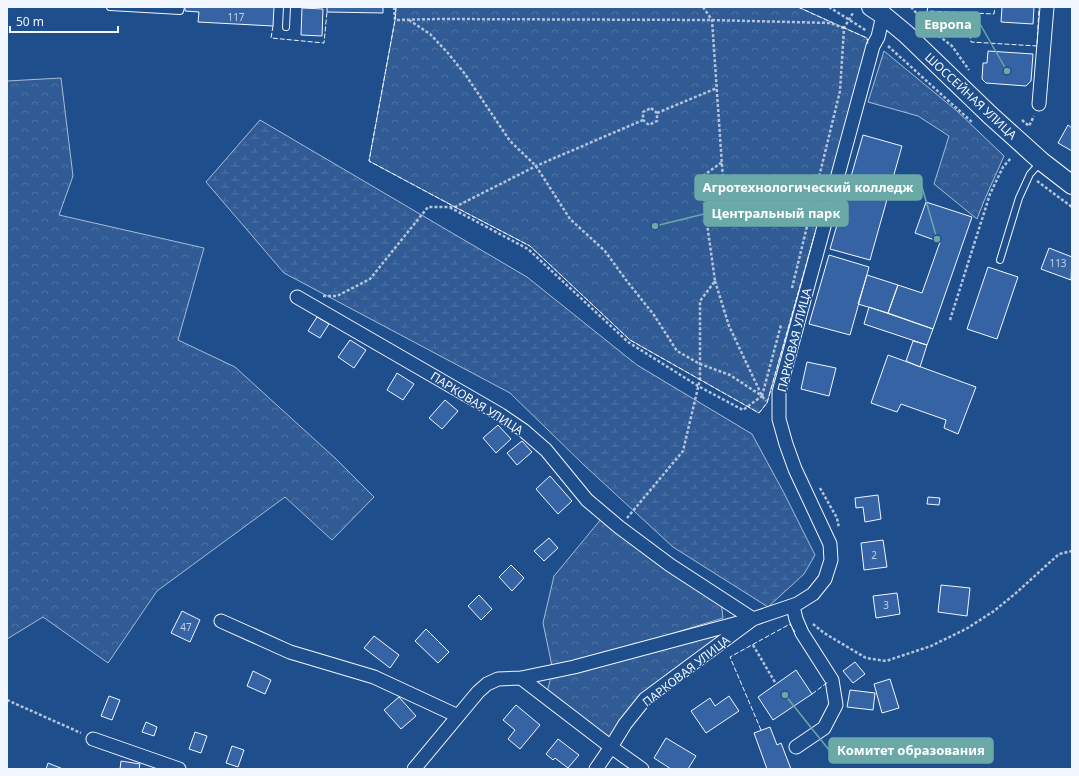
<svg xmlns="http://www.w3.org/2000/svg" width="1079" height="776" font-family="'Noto Sans',sans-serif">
	<defs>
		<pattern id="forest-crowns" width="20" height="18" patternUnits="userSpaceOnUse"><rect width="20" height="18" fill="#305b95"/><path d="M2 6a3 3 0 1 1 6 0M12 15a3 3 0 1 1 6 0" fill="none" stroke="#4e73a5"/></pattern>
		<pattern id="wetland-marsh" width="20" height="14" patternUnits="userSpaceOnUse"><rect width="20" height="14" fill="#305b95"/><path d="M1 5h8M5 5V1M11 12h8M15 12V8" fill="none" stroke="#4e73a5"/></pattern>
	</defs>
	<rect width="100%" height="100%" fill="#1f4e8c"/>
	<path fill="url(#forest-crowns)" stroke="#a8bbd7" d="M 396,7 L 798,7 L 867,38 L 869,46 L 767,403 L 759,413 L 630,340 L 530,246 L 455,207 L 369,161 L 395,20 Z
		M 884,51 L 957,111 L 1004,156 L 984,201 L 977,219 L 934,184 L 949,136 L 918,116 L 868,102 Z
		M 61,78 L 73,176 L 59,215 L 204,248 L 178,340 L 235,367 L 335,458 L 374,497 L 332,540 L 285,497 L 157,591 L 108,663 L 43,617 L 7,639 L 7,81 Z
		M 602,518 L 645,555 L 721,601 L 723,618 L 625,648 L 552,666 L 543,623 L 554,576 Z
		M 723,633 L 609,741 L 547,692 L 551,677 Z"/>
	<path fill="url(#wetland-marsh)" stroke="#a8bbd7" d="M 260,120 L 527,277 L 637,365 L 752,434 L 784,493 L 815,555 L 804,574 L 768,607 L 673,547 L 585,466 L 510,393 L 284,273 L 206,182 Z"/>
	<path fill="#3563a3" stroke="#f2f6ff" d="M 185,7 L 274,7 L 273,26 L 198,22 L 199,12 L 185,11 Z
		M 327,7 L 383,7 L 383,13 L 327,12 Z
		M 1002,7 L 1034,7 L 1033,24 L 1001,22 Z
		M 302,8 L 323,9 L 322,36 L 301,35 Z
		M 988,51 L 1033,54 L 1031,81 L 1026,86 L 986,83 L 982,79 L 983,63 L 987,63 Z
		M 1068,125 L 1072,128 L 1072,151 L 1058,143 Z
		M 863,135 L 902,146 L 870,260 L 830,249 Z
		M 926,202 L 972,217 L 933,329 L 888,313 L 898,285 L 922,293 L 940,242 L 915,233 Z
		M 1049,248 L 1072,257 L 1071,280 L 1041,269 Z
		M 829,255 L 869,267 L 850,335 L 809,324 Z
		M 988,267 L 1018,277 L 997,339 L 967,329 Z
		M 867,275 L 898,285 L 888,313 L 858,304 Z
		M 869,307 L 933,329 L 927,345 L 864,324 Z
		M 317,317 L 329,324 L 320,338 L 308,331 Z
		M 350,340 L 366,350 L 354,368 L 338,357 Z
		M 913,341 L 927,345 L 920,367 L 906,361 Z
		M 888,355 L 976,387 L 958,434 L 944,428 L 946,420 L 901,404 L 897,412 L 871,403 Z
		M 807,362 L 836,368 L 829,396 L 801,389 Z
		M 397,373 L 414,384 L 403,400 L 387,390 Z
		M 445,400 L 458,411 L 442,429 L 429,418 Z
		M 498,425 L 511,439 L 496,453 L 483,438 Z
		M 522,441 L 532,452 L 517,465 L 507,453 Z
		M 550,476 L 572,501 L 558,514 L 536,489 Z
		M 878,495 L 881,519 L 865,522 L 863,507 L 856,508 L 855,498 Z
		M 928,497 L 940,498 L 939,505 L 927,504 Z
		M 549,538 L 558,548 L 544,561 L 534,551 Z
		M 883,540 L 887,567 L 864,570 L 861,543 Z
		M 511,565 L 524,578 L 512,591 L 499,577 Z
		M 941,585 L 970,588 L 967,616 L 938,612 Z
		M 897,593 L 900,614 L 876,618 L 873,596 Z
		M 479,595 L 492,609 L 481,620 L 468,606 Z
		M 182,611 L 200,620 L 190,642 L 171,633 Z
		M 426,629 L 449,652 L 438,663 L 415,641 Z
		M 374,636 L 399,655 L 390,668 L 364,648 Z
		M 855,662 L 865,674 L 853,683 L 843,671 Z
		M 796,670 L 812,694 L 773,720 L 758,697 Z
		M 253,671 L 271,680 L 265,694 L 247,686 Z
		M 890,679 L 899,708 L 882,713 L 874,684 Z
		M 850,690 L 875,693 L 873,710 L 847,707 Z
		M 109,696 L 120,700 L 112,720 L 101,716 Z
		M 729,696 L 739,711 L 706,733 L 691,711 L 710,698 L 715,706 Z
		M 399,697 L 416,716 L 401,729 L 384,710 Z
		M 516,705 L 540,725 L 520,749 L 508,739 L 515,730 L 503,720 Z
		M 146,722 L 157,727 L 154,736 L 142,732 Z
		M 770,727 L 777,745 L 781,743 L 791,769 L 767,769 L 754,733 Z
		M 195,732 L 207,736 L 201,753 L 189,749 Z
		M 666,738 L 696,756 L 688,769 L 671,769 L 654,758 Z
		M 558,739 L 579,755 L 568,768 L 555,758 L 553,760 L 546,754 Z
		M 232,746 L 244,750 L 238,767 L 226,763 Z
		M 121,761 L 140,764 L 139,769 L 120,769 Z
		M 48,763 L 63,769 L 46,769 Z"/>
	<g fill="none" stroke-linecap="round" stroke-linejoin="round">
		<defs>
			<path id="lane" d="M 110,7 L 180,11 L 181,7
				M 286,27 L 287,7
				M 1000,260 L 1019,198 L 1030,174 L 1040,163"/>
			<path id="street" d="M 1039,104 L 1047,7
				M 297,297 L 501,415 L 523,430 L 546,450 L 587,500 L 619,527 L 670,565 L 753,619 L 645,699 L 625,724 L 611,747 L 596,769
				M 793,606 L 796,619 L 802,633 L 832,680 L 836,705 L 824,728 L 796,747
				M 221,621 L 290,652 L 374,677 L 458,716
				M 521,678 L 611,747 L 642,769
				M 93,739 L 179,769
				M 414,769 L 478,692 L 487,684 L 498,679 L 521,678 L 574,667 L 753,619 L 797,604 L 813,594 L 825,579 L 831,560 L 830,544 L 795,469 L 786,444 L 779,419 L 779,392 L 873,46 L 878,37 L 883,15"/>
			<path id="secondary" d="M 871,7 L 883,15 L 906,34 L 990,115 L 1041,161 L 1072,185"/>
		</defs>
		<use href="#lane" stroke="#f2f6ff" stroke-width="8"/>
		<use href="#street" stroke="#f2f6ff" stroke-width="15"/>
		<use href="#secondary" stroke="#f2f6ff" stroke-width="20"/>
		<path stroke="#b3c4dc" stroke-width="2.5" stroke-dasharray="3 2" stroke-linecap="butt" d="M 394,7 L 395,20 L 438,19 L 712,20 L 830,23 L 844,28
			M 703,7 L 712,20 L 723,180
			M 829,7 L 867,31
			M 911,7 L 931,30 L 952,46 L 969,70
			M 409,20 L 430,34 L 447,52 L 465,74 L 510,141 L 536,166 L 570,219 L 605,251 L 626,280 L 654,315 L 677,351 L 700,364 L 730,375 L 762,396 L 743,410 L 698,386 L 628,342 L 528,249 L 449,207
			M 888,46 L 973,123
			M 651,108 L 657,113 L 657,121 L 649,125 L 643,120 L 643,112 Z
			M 657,113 L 717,88
			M 1022,120 L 1029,126 L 1034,116
			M 1037,181 L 1072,207
			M 715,281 L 729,326 L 762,396 L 766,401
			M 792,288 L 840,91 L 844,28 L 853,13
			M 323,296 L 337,296 L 370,279 L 428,207 L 455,207 L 536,166 L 643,120
			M 950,320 L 990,194 L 1003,167 L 1011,158
			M 762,396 L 781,325
			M 820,488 L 837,518 L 839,528
			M 627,518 L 683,451 L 700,379 L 700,301 L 715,281 L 705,209 L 703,176 L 722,162
			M 813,624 L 824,633 L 866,658 L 886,661 L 931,646 L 966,629 L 994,611 L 1016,593 L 1059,554 L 1072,551
			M 753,645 L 776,684
			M 7,700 L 81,733"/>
		<use href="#lane" stroke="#1f4e8c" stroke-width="6"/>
		<use href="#street" stroke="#1f4e8c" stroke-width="13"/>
		<use href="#secondary" stroke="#1f4e8c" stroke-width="18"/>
		<path stroke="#f2f6ff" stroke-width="1" stroke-dasharray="5 2" stroke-linecap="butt" d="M 396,7 L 395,20 L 369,161 L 455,207 L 530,246 L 630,340 L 759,413 L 767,403 L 815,233
			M 798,7 L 833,23
			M 928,7 L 927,11 L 994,14 L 995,7
			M 966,13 L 971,42 L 1037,46 L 1039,7
			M 273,26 L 271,38 L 324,43 L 327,12
			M 842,27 L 867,38 L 868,44
			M 812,694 L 828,682
			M 761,730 L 730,657 L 790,624 L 795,632"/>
	</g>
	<g text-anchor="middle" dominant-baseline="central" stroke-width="3" stroke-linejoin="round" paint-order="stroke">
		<g font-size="10" fill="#c3d1e8">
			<text x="236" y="17">117</text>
			<text x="1058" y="263">113</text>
			<text x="874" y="555">2</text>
			<text x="886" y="605">3</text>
			<text x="186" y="627">47</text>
		</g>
		<g font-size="12" fill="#f2f6ff" stroke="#1f4e8c">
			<text transform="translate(971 96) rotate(43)">ШОССЕЙНАЯ УЛИЦА</text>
			<text transform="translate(794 340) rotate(-76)">ПАРКОВАЯ УЛИЦА</text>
			<text transform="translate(477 403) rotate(32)">ПАРКОВАЯ УЛИЦА</text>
			<text transform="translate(686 671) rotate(-38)">ПАРКОВАЯ УЛИЦА</text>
		</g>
	</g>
	<path fill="none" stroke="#6aa9a8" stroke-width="1.5" d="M1007 71L980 24M937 239L922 187M655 226L704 214M785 695L829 750"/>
	<g fill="#6aa9a8" stroke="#1f4e8c" stroke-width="1.5">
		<circle cx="1007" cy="71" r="4"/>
		<circle cx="937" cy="239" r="4"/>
		<circle cx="655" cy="226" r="4"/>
		<circle cx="785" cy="695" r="4"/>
	</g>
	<g fill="#6aa9a8" stroke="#6aa9a8" stroke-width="1.5">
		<rect x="916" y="12" width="64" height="25" rx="4"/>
		<rect x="695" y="175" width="227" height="25" rx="4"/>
		<rect x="704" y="201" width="144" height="25" rx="4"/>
		<rect x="829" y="738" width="164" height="25" rx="4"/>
	</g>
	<g font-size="13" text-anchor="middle" font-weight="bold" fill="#fff">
		<text x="948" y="29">Европа</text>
		<text x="808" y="192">Агротехнологический колледж</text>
		<text x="776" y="218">Центральный парк</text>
		<text x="911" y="755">Комитет образования</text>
	</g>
	<rect width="1079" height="776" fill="none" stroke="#f2f6ff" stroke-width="16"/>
	<path d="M10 26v6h108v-6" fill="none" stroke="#f2f6ff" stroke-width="2"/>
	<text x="16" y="26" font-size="12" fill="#f2f6ff" stroke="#1f4e8c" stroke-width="3" paint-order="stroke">50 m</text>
</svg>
